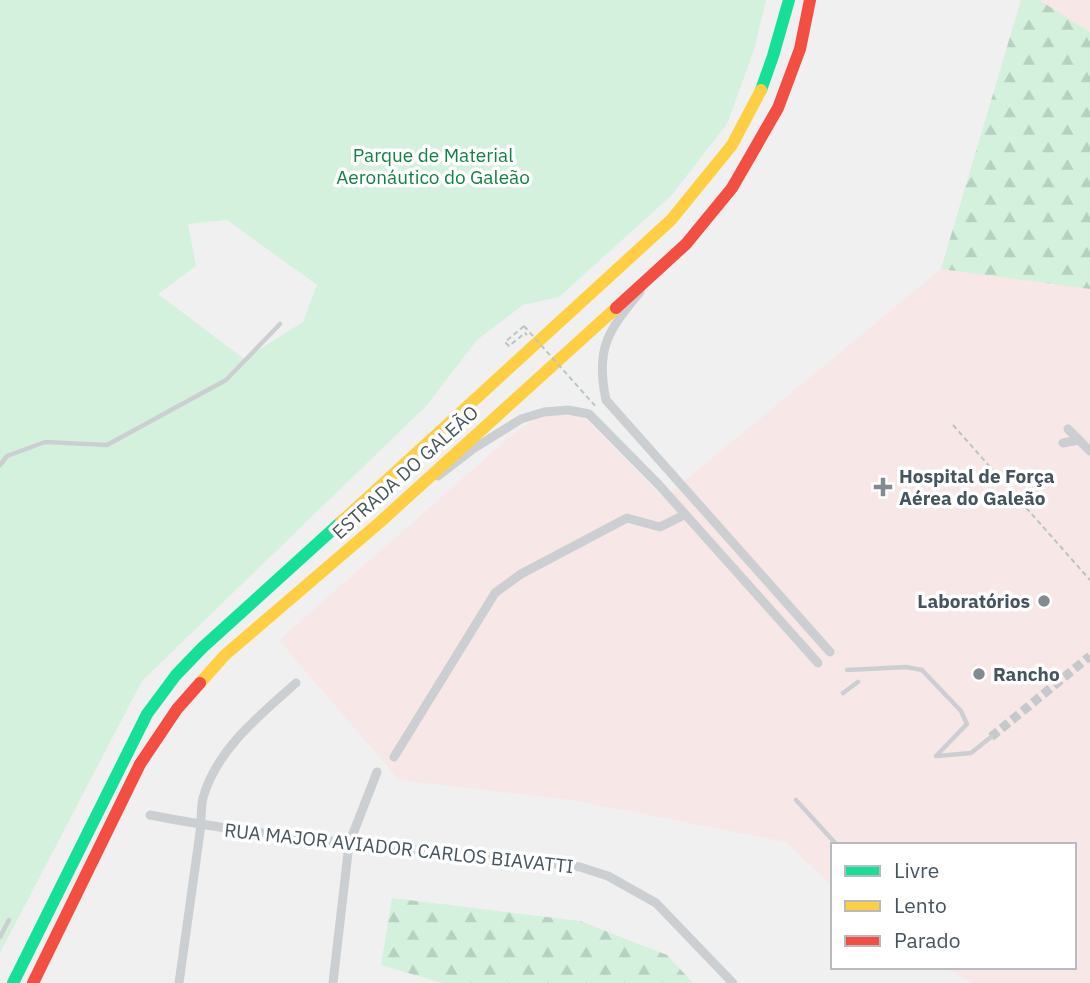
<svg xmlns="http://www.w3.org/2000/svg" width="1090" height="983" font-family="'IBM Plex Sans',sans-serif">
	<defs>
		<pattern id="forest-firs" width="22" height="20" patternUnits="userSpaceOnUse" patternTransform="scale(1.75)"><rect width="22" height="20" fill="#d4f1dd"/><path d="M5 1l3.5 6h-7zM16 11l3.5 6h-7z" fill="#b7d1c0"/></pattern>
	</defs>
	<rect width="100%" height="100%" fill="#f1f0f0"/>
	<path fill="#f7e7e7" d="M 1021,0 L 1090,0 L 1090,31 L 1055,11 L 1090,33 L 1090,983 L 972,983 L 945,967 L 1074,967 L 1074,845 L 833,845 L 833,887 L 786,842 L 572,800 L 399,780 L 279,640 L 519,429 L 539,417 L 565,414 L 587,420 L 664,498 L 941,269 Z"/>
	<path fill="url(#forest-firs)" d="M 1021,0 L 1039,0 L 1090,32 L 1090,289 L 941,269 Z
		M 392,898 L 580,921 L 667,955 L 693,983 L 442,983 L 381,965 Z"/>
	<path fill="#d4f1dd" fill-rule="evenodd" d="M 0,0 L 766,0 L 754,50 L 727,124 L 671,196 L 559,297 L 523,305 L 477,340 L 427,405 L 142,681 L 0,953 ZM 227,220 L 317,285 L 303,322 L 244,359 L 158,294 L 196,266 L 188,224 Z"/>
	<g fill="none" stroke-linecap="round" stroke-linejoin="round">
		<path stroke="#c6c9cb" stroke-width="9" stroke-dasharray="9 4.5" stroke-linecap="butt" d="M 991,737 L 1090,656"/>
		<path stroke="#b9c6c0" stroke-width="2" stroke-dasharray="5 3.5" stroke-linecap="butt" d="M 524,326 L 505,342 L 509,346 L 525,333 L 527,335
			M 953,425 L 1090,580"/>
		<path stroke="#cccfd1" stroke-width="4.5" d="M 0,465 L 7,456 L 45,442 L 107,445 L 226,380 L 280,324
			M 847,670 L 906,667 L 922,670 L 961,711 L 967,724 L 936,756
			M 843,693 L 858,682
			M 937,756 L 971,753 L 991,737
			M 796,800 L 837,845
			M 0,937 L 9,920"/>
		<path stroke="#cccfd1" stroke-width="9" d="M 640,292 C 608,331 595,348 606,400 L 830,652
			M 1079,440 L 1090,451
			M 1063,443 L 1079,440 L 1068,429
			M 438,476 L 473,449 L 521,419 L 544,412 L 568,410 L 589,414 L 659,485 L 818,663
			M 394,757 L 495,593 L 521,574 L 627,518 L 660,527 L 684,515
			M 150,815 C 292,843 437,848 580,867 L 608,876 L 656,903 L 733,983
			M 179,983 L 201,825 C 201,816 201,806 203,798 C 216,750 261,714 296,683
			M 333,983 L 349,844 L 377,772"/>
		<path stroke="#16e098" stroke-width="12" d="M 761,90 L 773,56 L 789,0
			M 13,983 L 147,714 L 176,675 L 202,648 L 341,522"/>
		<path stroke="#ffcf43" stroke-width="12" d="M 341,522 L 671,220 L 732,145 L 761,90
			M 200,683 L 225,655 L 379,523 L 616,308"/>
		<path stroke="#f24e42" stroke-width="12" d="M 616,308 L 686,244 L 732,188 L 778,108 L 800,49 L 810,0
			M 33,983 L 140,764 L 177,709 L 200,683"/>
		<path stroke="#b9c6c0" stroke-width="2" stroke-dasharray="5 3.5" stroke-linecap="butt" d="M 524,326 L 597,408"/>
	</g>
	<g fill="#828b90" stroke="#fff" stroke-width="2.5">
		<path d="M879.5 476.5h7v7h7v7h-7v7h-7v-7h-7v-7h7z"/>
		<circle cx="1044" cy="601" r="7"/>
		<circle cx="979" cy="674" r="7"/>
	</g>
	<g text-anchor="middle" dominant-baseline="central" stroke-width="7" stroke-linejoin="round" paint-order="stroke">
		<g font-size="19" fill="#148144" stroke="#fff">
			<text x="433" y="155">Parque de Material<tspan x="433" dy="22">Aeronáutico do Galeão</tspan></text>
		</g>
		<g font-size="19" fill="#46545d" stroke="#fff">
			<text transform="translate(405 472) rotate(-42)">ESTRADA DO GALEÃO</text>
			<text transform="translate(399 848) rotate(6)">RUA MAJOR AVIADOR CARLOS BIAVATTI</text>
		</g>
		<g font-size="19" font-weight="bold" fill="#46545d" stroke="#fff" text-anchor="start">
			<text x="899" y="476">Hospital de Força<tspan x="899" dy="22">Aérea do Galeão</tspan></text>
			<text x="1030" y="601" text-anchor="end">Laboratórios</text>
			<text x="993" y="674">Rancho</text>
		</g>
	</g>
	<rect x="831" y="843" width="245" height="126" fill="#ffffff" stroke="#b5bbbe" stroke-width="2"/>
	<rect x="845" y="866" width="35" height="10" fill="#16e098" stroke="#b5bbbe" stroke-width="2"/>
	<text x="894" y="878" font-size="21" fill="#46545d">Livre</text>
	<rect x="845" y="901" width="35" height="10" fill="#ffcf43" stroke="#b5bbbe" stroke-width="2"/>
	<text x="894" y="913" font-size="21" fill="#46545d">Lento</text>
	<rect x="845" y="936" width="35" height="10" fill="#f24e42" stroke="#b5bbbe" stroke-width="2"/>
	<text x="894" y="948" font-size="21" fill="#46545d">Parado</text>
</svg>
